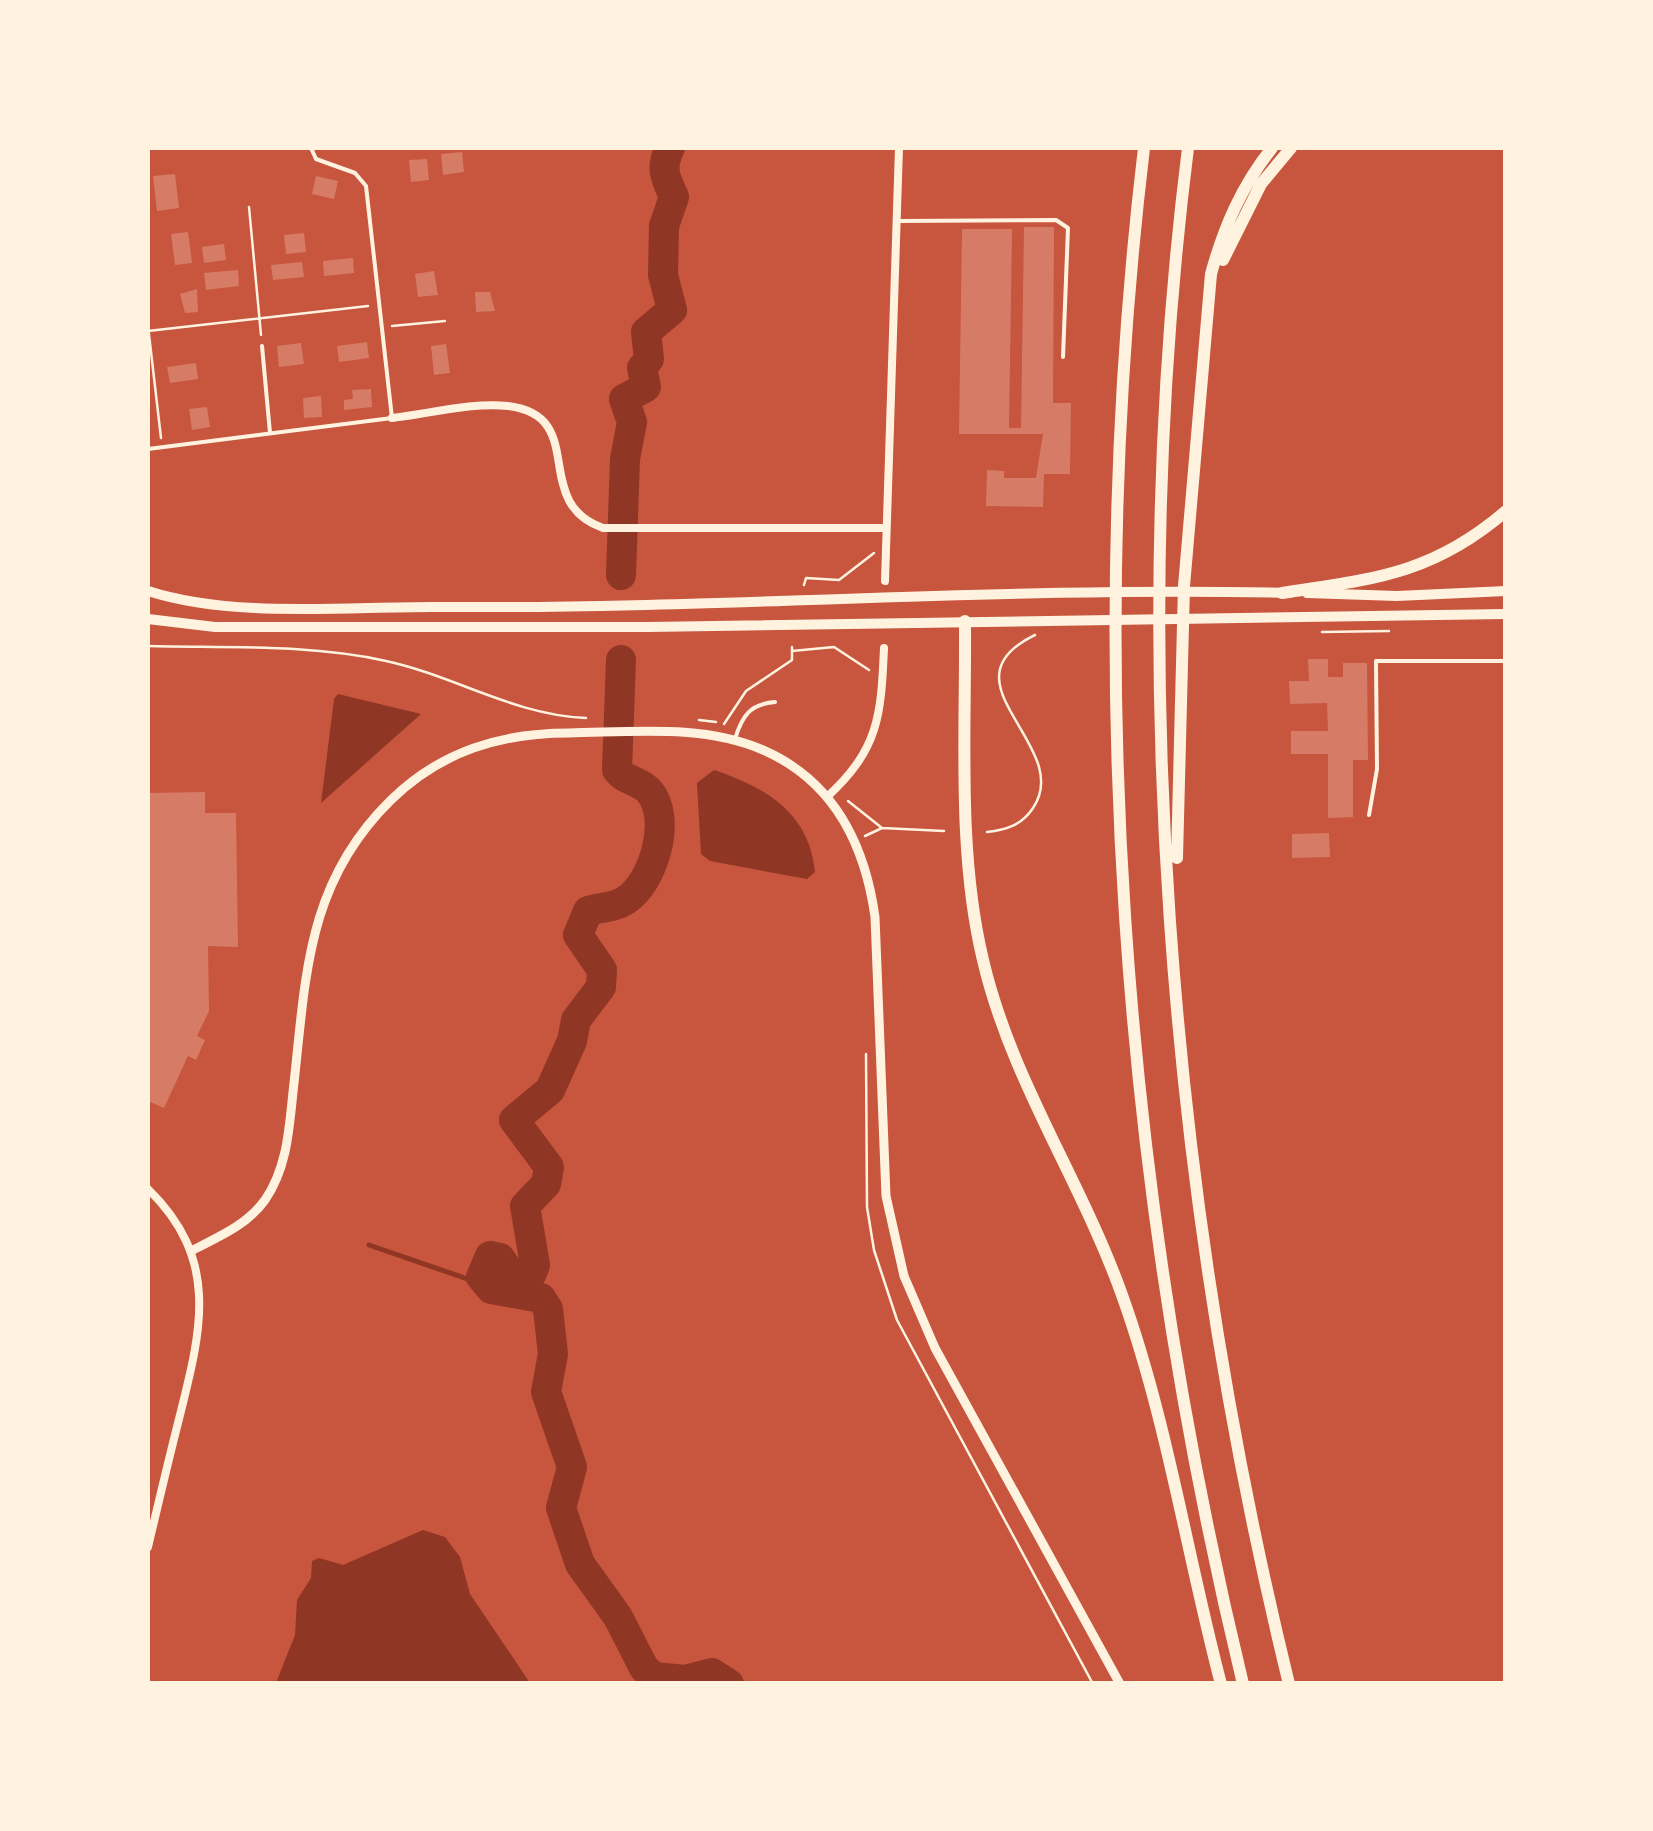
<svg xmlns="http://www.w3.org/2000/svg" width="1653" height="1831" font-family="'Fira Sans',sans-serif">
	<rect width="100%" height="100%" fill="#c8553d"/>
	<path fill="#8f3625" d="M 338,694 L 421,714 L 321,803 L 334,699 Z
		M 714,770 C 767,788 809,813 815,872 L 807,879 L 710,861 L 701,854 L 697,783 Z
		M 423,1530 L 445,1537 L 460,1557 L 470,1594 L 530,1683 L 276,1683 L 295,1635 L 297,1600 L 311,1578 L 312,1561 L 319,1558 L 343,1565 Z"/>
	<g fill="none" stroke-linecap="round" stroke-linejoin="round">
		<path stroke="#8f3625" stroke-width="5" d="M 369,1245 L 485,1285"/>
		<path stroke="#8f3625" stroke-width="30" d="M 621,575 L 625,459 L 632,422 L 624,399 L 646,387 L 642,368 L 649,359 L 646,332 L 672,310 L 663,275 L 664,226 L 674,197 C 665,177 660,168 670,148
			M 621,660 L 617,770 C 625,781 641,781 649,791 C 673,818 653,883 626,900 C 614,908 601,907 588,911 L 578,935 L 602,970 L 601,987 L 576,1020 L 572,1041 L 550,1090 L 514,1120 L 549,1167 L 546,1184 L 525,1206 L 535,1265 L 532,1273 L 513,1277 L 500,1258 L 490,1256 L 481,1277 L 491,1289 L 541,1298 L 548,1309 L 553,1354 L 546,1392 L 572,1467 L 561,1508 L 580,1564 L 618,1617 L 644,1668 L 654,1677 L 685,1680 L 712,1673 L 729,1684"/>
	</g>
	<path fill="#d67c66" d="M 462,152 L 464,172 L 443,175 L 441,154 Z
		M 427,159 L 429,180 L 411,182 L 409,160 Z
		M 175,174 L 179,208 L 157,211 L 153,176 Z
		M 316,176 L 338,181 L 334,199 L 312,194 Z
		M 1024,227 L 1054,227 L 1053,403 L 1071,403 L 1070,474 L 1044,474 L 1043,507 L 986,506 L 987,470 L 1004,471 L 1004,478 L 1036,478 L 1043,434 L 959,434 L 962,229 L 1012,229 L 1009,428 L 1021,428 Z
		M 188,232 L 192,263 L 175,265 L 171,234 Z
		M 304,233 L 306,252 L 286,254 L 284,235 Z
		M 224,244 L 226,260 L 204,263 L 202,247 Z
		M 353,258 L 354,273 L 324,276 L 323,261 Z
		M 302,262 L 304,277 L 273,280 L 271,265 Z
		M 238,270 L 239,286 L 206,290 L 204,273 Z
		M 434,271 L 438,295 L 418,297 L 415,274 Z
		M 197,289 L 198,312 L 185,313 L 180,294 Z
		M 475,292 L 490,292 L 495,311 L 476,312 Z
		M 367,342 L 369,358 L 339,362 L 337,346 Z
		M 301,343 L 304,364 L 279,367 L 277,346 Z
		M 446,344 L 450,373 L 434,375 L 431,346 Z
		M 196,363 L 198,379 L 170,383 L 167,367 Z
		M 371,389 L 372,407 L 344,410 L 344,400 L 353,399 L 352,390 Z
		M 321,396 L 322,417 L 304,418 L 303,398 Z
		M 207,407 L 210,427 L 192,430 L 189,409 Z
		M 1308,659 L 1328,659 L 1328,677 L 1343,677 L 1343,663 L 1367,663 L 1368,760 L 1353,760 L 1353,817 L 1328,818 L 1328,754 L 1291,754 L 1291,731 L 1328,731 L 1327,703 L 1290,704 L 1289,681 L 1309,681 Z
		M 205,792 L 205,813 L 236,813 L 238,947 L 208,946 L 209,1011 L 197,1036 L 205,1040 L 196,1060 L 188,1056 L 164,1108 L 148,1101 L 148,793 Z
		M 1329,833 L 1330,857 L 1292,858 L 1292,834 Z"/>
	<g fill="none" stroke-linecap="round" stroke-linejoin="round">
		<path stroke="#fff3e0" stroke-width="2.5" d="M 249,207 L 261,335
			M 148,326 L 161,438
			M 392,326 L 445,321
			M 148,331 L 368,306
			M 804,585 L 806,578 L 839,580 L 874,553
			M 1322,632 L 1389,631
			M 148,646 C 226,648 309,644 386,661 C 455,676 514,715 586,718
			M 792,647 L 792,651 L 834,647 L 869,670
			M 699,720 L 716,722
			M 724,724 L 746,691 L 792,660 L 792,651
			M 848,801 L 882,828 L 944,831
			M 987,832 C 1006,830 1022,825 1033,808 C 1075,746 937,682 1035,635
			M 865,836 L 882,828
			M 866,1054 L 867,1207 L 874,1250 L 897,1320 L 1093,1684"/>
		<path stroke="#fff3e0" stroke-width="4" d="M 899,221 L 1056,220 L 1068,228 L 1063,357
			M 262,346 L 270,433
			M 148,449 L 392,418 L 366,186 L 355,173 L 316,159 L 311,148
			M 735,739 C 742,716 750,704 775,702
			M 1369,815 L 1377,769 L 1376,661 L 1506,661"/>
		<path stroke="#fff3e0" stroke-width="8" d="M 392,418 C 428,414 472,402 508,406 C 590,416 529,502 603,528 L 886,528
			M 885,581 L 899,148
			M 827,797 C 879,749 881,716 884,648
			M 148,1189 C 221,1260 201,1331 179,1419 C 168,1462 158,1505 148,1547"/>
		<path stroke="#fff3e0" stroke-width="9" d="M 191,1251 C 218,1237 246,1226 265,1200 C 287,1168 289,1130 293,1092 C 306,979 305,884 391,800 C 441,751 501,733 569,733 C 634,732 703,724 763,750 C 834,781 865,845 875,917 L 886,1196 L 904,1276 L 935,1348 L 1120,1684"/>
		<path stroke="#fff3e0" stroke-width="10" d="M 148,591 C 235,619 349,606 441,607 C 724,609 1008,586 1290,593
			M 1307,593 L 1397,596 L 1506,591
			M 148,619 L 215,627 L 648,627 L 1506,614"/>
		<path stroke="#fff3e0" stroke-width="12" d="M 1144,148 C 1083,658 1122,1184 1243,1684
			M 1188,148 C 1125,649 1169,1194 1289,1684
			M 1223,260 L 1261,184 L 1291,148
			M 1282,593 C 1374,579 1433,574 1506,511
			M 965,621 C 966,732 957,852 983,960 C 1011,1080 1081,1180 1122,1295 C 1167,1420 1187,1555 1221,1684
			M 1177,858 L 1184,586 L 1211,274 C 1224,227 1241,187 1272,148"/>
	</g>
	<rect width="1653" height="1831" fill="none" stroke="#fff3e0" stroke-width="300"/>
</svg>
